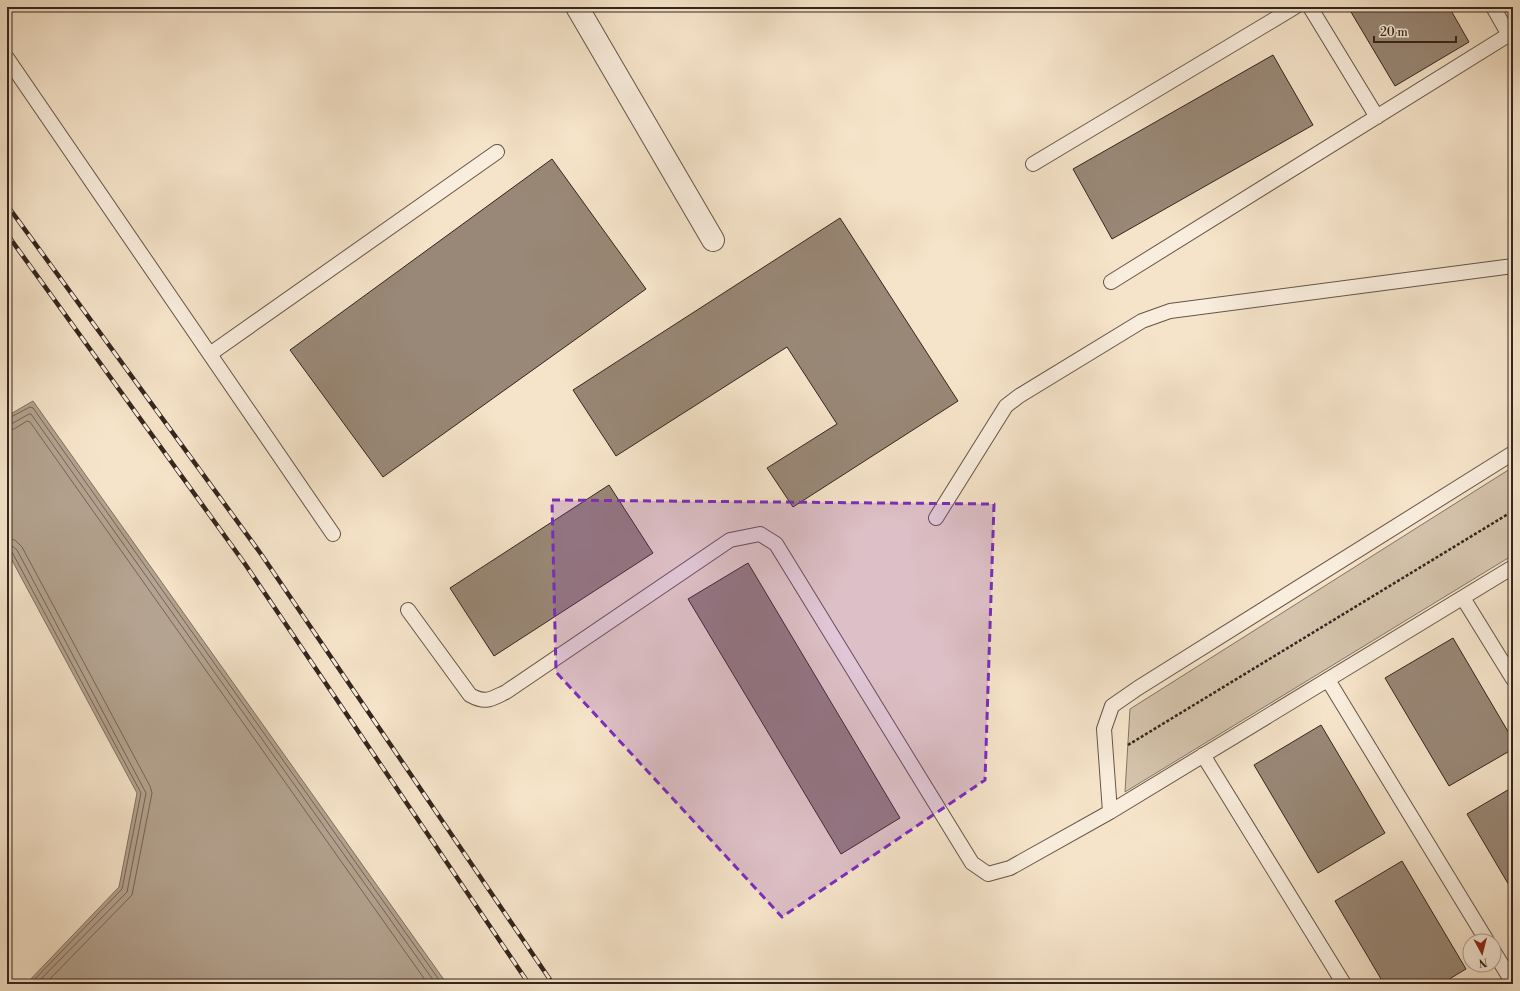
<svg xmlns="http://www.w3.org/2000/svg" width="1520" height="991" font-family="'Libre Bodoni',serif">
	<rect width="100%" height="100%" fill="#f6e4ca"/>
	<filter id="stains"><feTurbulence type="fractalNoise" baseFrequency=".005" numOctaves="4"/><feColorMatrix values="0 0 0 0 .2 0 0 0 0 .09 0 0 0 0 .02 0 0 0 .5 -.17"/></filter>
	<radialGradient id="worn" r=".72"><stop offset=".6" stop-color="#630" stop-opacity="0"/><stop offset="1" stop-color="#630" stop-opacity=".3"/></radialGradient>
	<path fill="#d5c4ad" stroke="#847466" d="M 1513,467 L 1513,555 L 1125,792 L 1130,709 Z"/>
	<path fill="#b4a390" stroke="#817162" d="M 33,401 L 447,984 L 26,984 L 119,887 L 137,793 L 7,551 L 7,416 Z"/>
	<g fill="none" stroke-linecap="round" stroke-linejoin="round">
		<path stroke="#746457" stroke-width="1" d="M 7,419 L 30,407 L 33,408 L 442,984
			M 7,424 L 13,423 L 29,414 L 31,414 L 436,984
			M 7,430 L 14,429 L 27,421 L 30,422 L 428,984
			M 7,539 L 15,540 L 22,547 L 150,786 L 152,793 L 132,895 L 45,984
			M 7,545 L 12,546 L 17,550 L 146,793 L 127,892 L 36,984
			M 7,550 L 12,552 L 141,793 L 122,889 L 30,984"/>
	</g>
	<path fill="#987" stroke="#34251e" d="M 1348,7 L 1449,7 L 1469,42 L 1395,86 Z
		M 1273,55 L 1313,125 L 1112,239 L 1073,169 Z
		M 552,159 L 646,289 L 383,477 L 290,350 Z
		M 840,218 L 958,401 L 793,507 L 767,468 L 837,424 L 787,347 L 616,456 L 573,390 Z
		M 609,485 L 653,553 L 494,656 L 450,588 Z
		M 748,563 L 900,818 L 841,854 L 688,599 Z
		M 1453,638 L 1513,740 L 1513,749 L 1449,786 L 1385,678 Z
		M 1321,725 L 1385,833 L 1318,873 L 1254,765 Z
		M 1513,787 L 1513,892 L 1467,814 Z
		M 1402,861 L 1466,969 L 1441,984 L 1384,984 L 1335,901 Z"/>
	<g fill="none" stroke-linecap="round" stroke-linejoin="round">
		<defs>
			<path id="service" d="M 1310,7 L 1377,117
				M 1493,7 L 1509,35
				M 7,58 L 333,534
				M 1033,164 L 1295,7
				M 1111,282 L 1513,32
				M 210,354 L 497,152
				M 936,518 L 1006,406 L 1019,396 L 1142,321 L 1170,311 L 1513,266
				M 1463,598 L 1513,679
				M 408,610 L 470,695 C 486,704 491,699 506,692 L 730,540 L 760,534 L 776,544 L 972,863 L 988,874 L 1010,868 L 1110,812 L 1513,567
				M 1328,680 L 1487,941
				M 1203,755 L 1344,984
				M 1110,812 L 1104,729 L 1112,706 L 1138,688 L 1513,453
				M 1494,952 L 1513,983"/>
			<path id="minor" d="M 577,7 L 713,240"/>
		</defs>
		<use href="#service" stroke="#645549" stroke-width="16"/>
		<use href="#minor" stroke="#645549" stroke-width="24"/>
		<path stroke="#34251e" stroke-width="2.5" stroke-dasharray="3 2" stroke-linecap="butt" d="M 1128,745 L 1513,511"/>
		<use href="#service" stroke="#f9eddd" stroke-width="14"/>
		<use href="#minor" stroke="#f9eddd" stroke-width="22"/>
		<defs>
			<path id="rail" d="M 7,205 L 261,554 L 553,984
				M 7,234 L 245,564 L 529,984"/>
		</defs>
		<use href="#rail" stroke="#34251e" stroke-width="4.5"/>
		<use href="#rail" stroke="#f9eddd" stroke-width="3" stroke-dasharray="9" stroke-linecap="butt"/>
	</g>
	<path fill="#7b2cbf" fill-opacity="0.2" stroke="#7b2cbf" stroke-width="3" stroke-dasharray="8 5" stroke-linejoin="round" d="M 552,500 L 994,504 L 985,780 L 782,917 L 556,672 Z"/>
	<rect width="1520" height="991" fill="none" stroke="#f6e4ca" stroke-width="24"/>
	<rect x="8" y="8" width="1504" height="975" fill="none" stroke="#34251e" stroke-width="2"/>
	<rect x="12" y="12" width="1496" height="967" fill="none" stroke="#34251e"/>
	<g transform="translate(1482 953) rotate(173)"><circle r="19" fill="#f9eddd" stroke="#aa9d91"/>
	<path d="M0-3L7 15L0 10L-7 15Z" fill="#8f2418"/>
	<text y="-6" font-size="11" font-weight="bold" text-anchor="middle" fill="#34251e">N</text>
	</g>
	<path d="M1374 36v6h82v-6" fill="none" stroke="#34251e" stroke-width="2"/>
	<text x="1380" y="36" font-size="12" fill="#34251e" stroke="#f9eddd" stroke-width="3" paint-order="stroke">20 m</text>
	<rect width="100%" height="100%" filter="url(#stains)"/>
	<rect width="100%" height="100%" fill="url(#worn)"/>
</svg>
